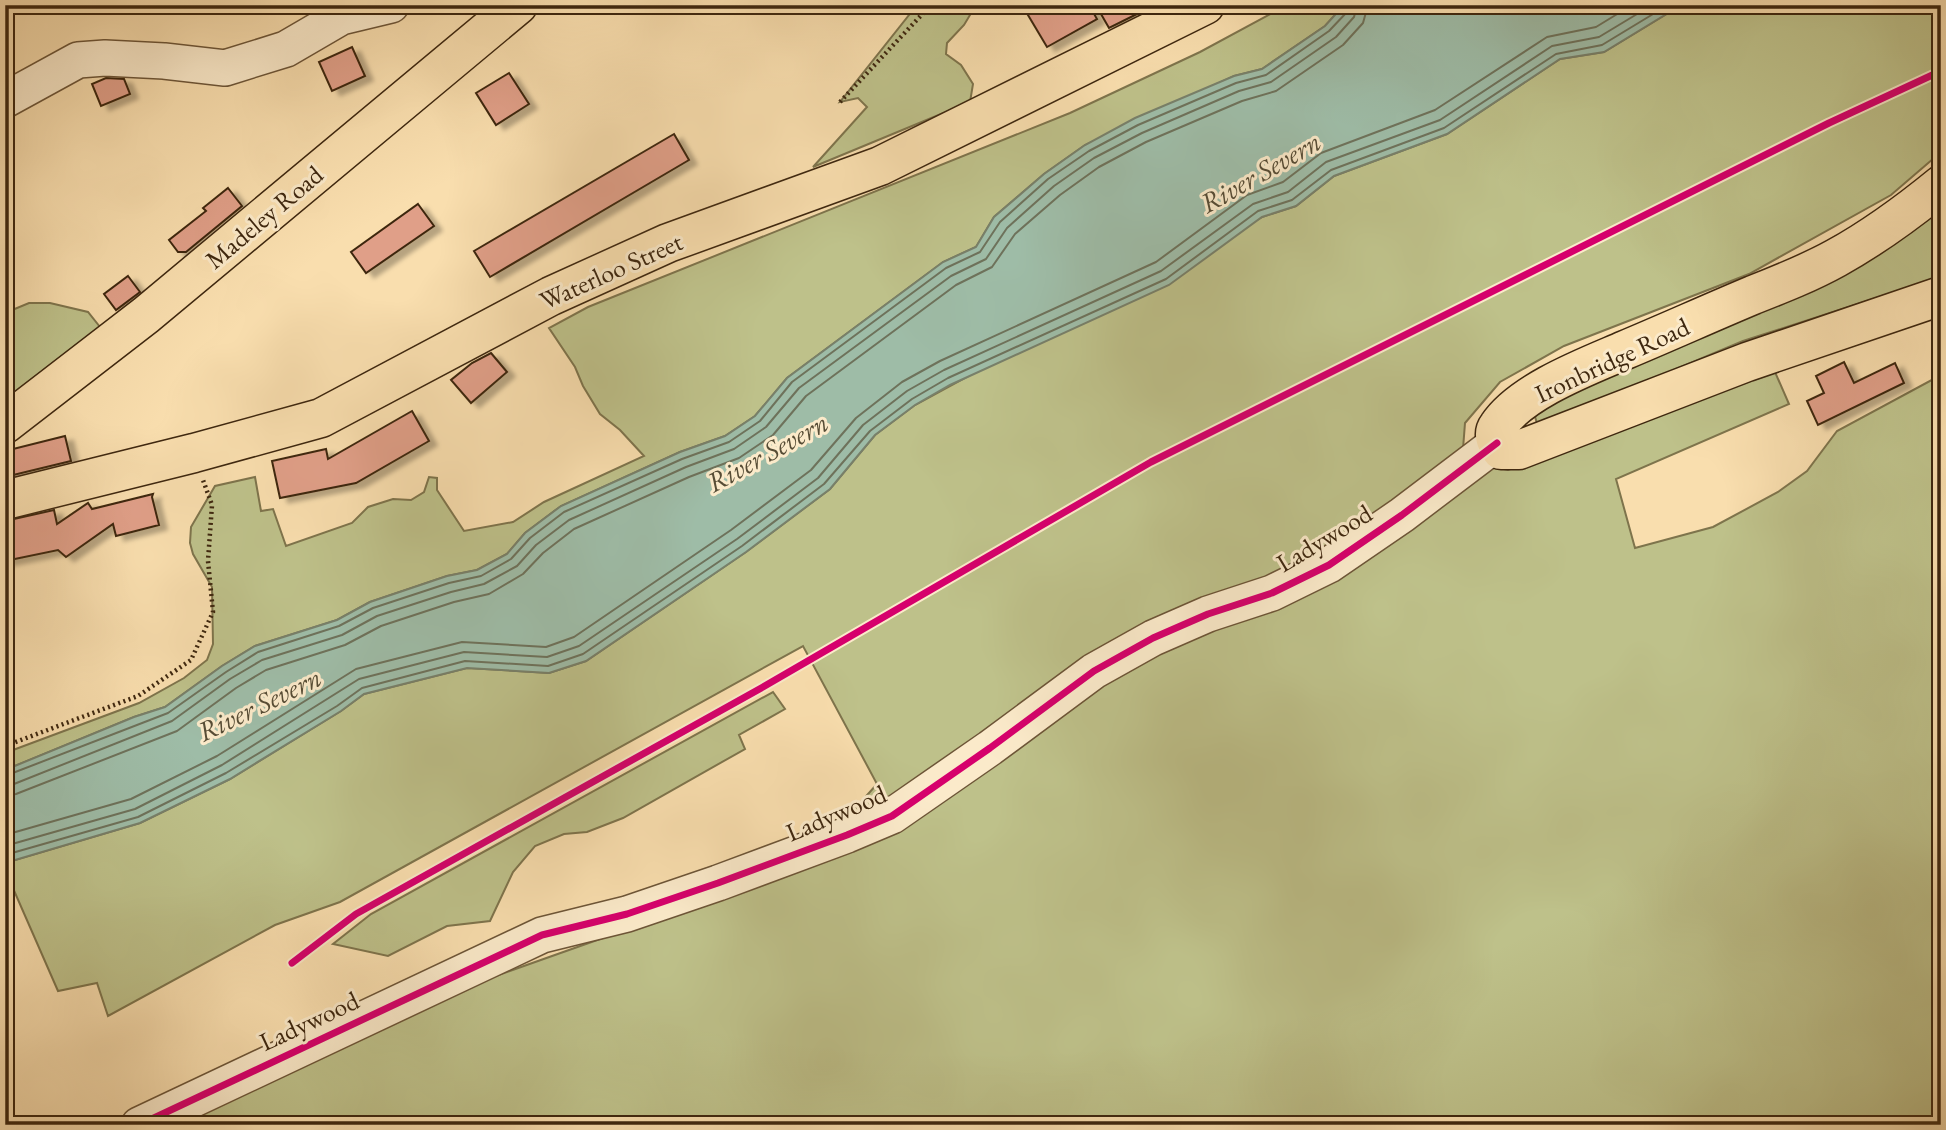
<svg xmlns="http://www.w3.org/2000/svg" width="1946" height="1130" font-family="'EB Garamond',serif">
	<defs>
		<filter id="shadow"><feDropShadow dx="8" dy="4.5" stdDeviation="2" flood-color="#0004"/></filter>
	</defs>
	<rect width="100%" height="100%" fill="#f9deae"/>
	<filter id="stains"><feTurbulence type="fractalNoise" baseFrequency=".00286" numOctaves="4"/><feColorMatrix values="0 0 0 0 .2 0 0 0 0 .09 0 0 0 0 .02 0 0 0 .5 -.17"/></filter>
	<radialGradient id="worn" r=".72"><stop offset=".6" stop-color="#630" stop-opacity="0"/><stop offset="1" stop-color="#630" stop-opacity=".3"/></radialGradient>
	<path fill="#bec18a" stroke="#7e744c" stroke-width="2" d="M 917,5 L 976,5 L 964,25 L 947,43 L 946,54 L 961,65 L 973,84 L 970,102 L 813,167 L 867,107 L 858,98 L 840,102 Z
		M 1287,5 L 1344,5 L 1325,26 L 1262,69 L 1234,76 L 1085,145 L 1044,174 L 994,217 L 976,247 L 943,262 L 787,378 L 755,416 L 725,436 L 680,452 L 561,506 L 525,533 L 507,554 L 477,570 L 447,576 L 370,602 L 337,620 L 255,646 L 222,666 L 165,707 L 134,717 L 5,770 L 5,753 L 139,703 L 184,678 L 207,660 L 213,644 L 212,587 L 193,554 L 190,543 L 191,527 L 215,486 L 255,477 L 261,511 L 273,509 L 286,546 L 352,523 L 368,507 L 393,499 L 411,500 L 424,492 L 429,477 L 437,478 L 437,490 L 464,531 L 513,522 L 544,502 L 644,456 L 620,430 L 600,414 L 583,386 L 575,367 L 549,328 L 588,307 L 1070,113 L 1200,52 Z
		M 1676,5 L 1941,5 L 1941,152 L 1891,195 L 1749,274 L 1564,346 L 1500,382 L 1465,423 L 1463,449 L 1473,462 L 1508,470 L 1775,372 L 1789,404 L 1616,479 L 1635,548 L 1713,527 L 1778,492 L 1807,471 L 1837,431 L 1941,375 L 1941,1125 L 169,1125 L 425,1001 L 803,867 L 877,784 L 803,646 L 340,902 L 275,925 L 108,1016 L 97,983 L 58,991 L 5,870 L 5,863 L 140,823 L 230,779 L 341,711 L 364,694 L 467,668 L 549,673 L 586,661 L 746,552 L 830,489 L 875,435 L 915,405 L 1262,217 L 1296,206 L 1334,176 L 1447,134 L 1560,59 L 1604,52 L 1673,10 Z
		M 1941,207 L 1941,277 L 1743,341 L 1538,427 L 1534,413 Z
		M 29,303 L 50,303 L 88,312 L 100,327 L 5,399 L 5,313 Z
		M 773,692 L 785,709 L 739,735 L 745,749 L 623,818 L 587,832 L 564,834 L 535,846 L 513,872 L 490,921 L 447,926 L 388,956 L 333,944 L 371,914 Z"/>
	<path fill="#9ebca7" stroke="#78806a" stroke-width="2" d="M 1344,5 L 1676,5 L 1673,10 L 1604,52 L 1560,59 L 1447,134 L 1334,176 L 1296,206 L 1262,217 L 1169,285 L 950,385 L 915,405 L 875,435 L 830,489 L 746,552 L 586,661 L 549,673 L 467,668 L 364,694 L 341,711 L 230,779 L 140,823 L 5,863 L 5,770 L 134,717 L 165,707 L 222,666 L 255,646 L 337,620 L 370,602 L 447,576 L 477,570 L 507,554 L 525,533 L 561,506 L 680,452 L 725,436 L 755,416 L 787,378 L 943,262 L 976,247 L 994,217 L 1044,174 L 1085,145 L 1135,118 L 1234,76 L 1262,69 L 1325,26 Z"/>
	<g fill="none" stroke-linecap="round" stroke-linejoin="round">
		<path stroke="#6e725b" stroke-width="2" d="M 5,776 L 168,713 L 226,672 L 258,652 L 339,626 L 373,608 L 449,583 L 481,576 L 511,559 L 530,538 L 564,512 L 682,459 L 729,442 L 760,421 L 792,382 L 946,268 L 980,252 L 1000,222 L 1048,179 L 1089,151 L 1138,125 L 1236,83 L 1266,75 L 1329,31 L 1347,12 L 1348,5
			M 5,785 L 14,784 L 172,721 L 230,679 L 262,660 L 342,635 L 377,616 L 451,592 L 484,584 L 517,566 L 536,545 L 569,520 L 686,467 L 734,449 L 766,427 L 799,388 L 951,276 L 986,259 L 1007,228 L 1054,186 L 1094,158 L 1142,133 L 1239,91 L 1271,82 L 1336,37 L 1354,17 L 1357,5
			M 5,796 L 16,794 L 177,731 L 236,688 L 266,670 L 345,645 L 381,626 L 454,602 L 489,594 L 523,574 L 543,553 L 574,529 L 689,477 L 739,458 L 773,435 L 806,396 L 956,285 L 992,267 L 1015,234 L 1060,195 L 1099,167 L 1146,142 L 1242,101 L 1276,91 L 1343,45 L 1363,23 L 1368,5
			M 5,835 L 131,799 L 217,756 L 356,669 L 462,642 L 546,647 L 574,637 L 731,530 L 811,470 L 856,418 L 902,382 L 940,361 L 1156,262 L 1247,195 L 1283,182 L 1321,153 L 1435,110 L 1547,37 L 1596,27 L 1632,5
			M 5,846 L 135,809 L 222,765 L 359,679 L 464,652 L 547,657 L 579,646 L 737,539 L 818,478 L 863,425 L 907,391 L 944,370 L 1161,271 L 1253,204 L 1288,192 L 1326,162 L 1440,120 L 1552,46 L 1599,37 L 1652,5
			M 5,855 L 138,817 L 226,773 L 337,706 L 362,688 L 465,661 L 548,666 L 583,654 L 742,546 L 824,484 L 870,431 L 912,399 L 948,378 L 1166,279 L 1258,211 L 1292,200 L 1331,170 L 1444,128 L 1556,54 L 1602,45 L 1668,5"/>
	</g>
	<path fill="#e09f88" stroke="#3e270f" stroke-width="2" filter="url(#shadow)" d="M 1045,5 L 1089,5 L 1097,19 L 1047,47 L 1028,15 Z
		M 1115,5 L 1155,5 L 1109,28 L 1101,14 Z
		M 352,47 L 365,76 L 332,91 L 319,62 Z
		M 509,73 L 529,104 L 496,125 L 476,93 Z
		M 106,78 L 124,79 L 130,94 L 101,106 L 92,84 Z
		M 674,134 L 689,160 L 490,277 L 474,251 Z
		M 228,188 L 242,206 L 186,252 L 178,252 L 169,240 L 206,211 L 203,208 Z
		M 418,204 L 434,226 L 366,273 L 351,252 Z
		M 128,276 L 140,292 L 116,310 L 104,294 Z
		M 491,353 L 507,372 L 471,403 L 451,380 L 472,363 Z
		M 1844,362 L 1854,383 L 1895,363 L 1904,383 L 1818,425 L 1807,401 L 1824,393 L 1816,376 Z
		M 412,411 L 429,441 L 356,483 L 280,498 L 272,461 L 326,449 L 328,459 Z
		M 65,436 L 71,461 L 5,477 L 5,451 Z
		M 153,494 L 152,497 L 159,525 L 116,536 L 113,524 L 66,557 L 58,550 L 5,561 L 5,521 L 54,510 L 57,524 L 88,503 L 92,509 Z"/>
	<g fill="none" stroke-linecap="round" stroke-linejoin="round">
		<defs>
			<path id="minor" d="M 5,100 L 78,60 L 105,58 L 164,61 L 225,68 L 286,49 L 341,17 L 391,5
				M 139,1125 L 542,935 L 627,914 L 718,883 L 847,835 L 892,816 L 990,748 L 1094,671 L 1153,638 L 1208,614 L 1272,593 L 1329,565 L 1402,515 L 1497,443"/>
			<path id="major" d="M 1941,185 C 1908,212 1874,237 1836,258 C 1809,273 1781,284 1753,295 C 1710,313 1668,332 1625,350 C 1588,366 1521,391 1498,426 C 1492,434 1496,442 1501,450 L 1519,450 L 1747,362 L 1941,296
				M 5,424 L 146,315 L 518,5
				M 5,500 L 194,453 L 321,418 L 551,296 L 668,243 L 880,166 L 1205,5"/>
		</defs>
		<use href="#minor" stroke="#6d5537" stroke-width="38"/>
		<use href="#major" stroke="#3e270f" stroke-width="41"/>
		<path stroke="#3e270f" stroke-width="4.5" stroke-dasharray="2 3.5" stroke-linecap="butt" d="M 840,102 L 927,9 L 936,5
			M 5,746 L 138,696 L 191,660 L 213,612 L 208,561 L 212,505 L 203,480"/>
		<use href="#minor" stroke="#fbeaca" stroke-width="35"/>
		<use href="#major" stroke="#f9deae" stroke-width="38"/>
		<defs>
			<path id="cycleway" d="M 292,963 L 356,914 L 763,687 L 1151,462 L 1829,123 L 1941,71
				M 139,1125 L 542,935 L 627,914 L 718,883 L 847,835 L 892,816 L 990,748 L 1094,671 L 1153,638 L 1208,614 L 1272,593 L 1329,565 L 1402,515 L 1497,443"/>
		</defs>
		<use href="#cycleway" stroke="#fbeaca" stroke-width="11"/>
		<use href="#cycleway" stroke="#d6006c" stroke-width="7"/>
	</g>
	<g text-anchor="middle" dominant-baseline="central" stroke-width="6" stroke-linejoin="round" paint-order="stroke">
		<g font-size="26" fill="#3e270f" stroke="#fbeaca">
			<text transform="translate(264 217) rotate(-40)">Madeley Road</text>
			<text transform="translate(611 271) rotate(-24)">Waterloo Street</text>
			<text transform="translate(1612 360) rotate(-25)">Ironbridge Road</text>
			<text transform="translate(1324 538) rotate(-31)">Ladywood</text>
			<text transform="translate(836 813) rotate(-23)">Ladywood</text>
			<text transform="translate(309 1021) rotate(-25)">Ladywood</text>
		</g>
		<g font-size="28" font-style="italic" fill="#564c35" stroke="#fbeaca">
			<text transform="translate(1260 172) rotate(-30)">River Severn</text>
			<text transform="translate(767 452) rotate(-29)">River Severn</text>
			<text transform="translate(259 704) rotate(-26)">River Severn</text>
		</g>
	</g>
	<rect width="1946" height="1130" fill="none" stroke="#f9deae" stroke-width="28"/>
	<rect x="7" y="7" width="1932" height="1116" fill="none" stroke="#3e270f" stroke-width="3.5"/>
	<rect x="14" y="14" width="1918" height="1102" fill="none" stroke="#3e270f" stroke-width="2"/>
	<rect width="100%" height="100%" filter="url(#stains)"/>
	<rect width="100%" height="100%" fill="url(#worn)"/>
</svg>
